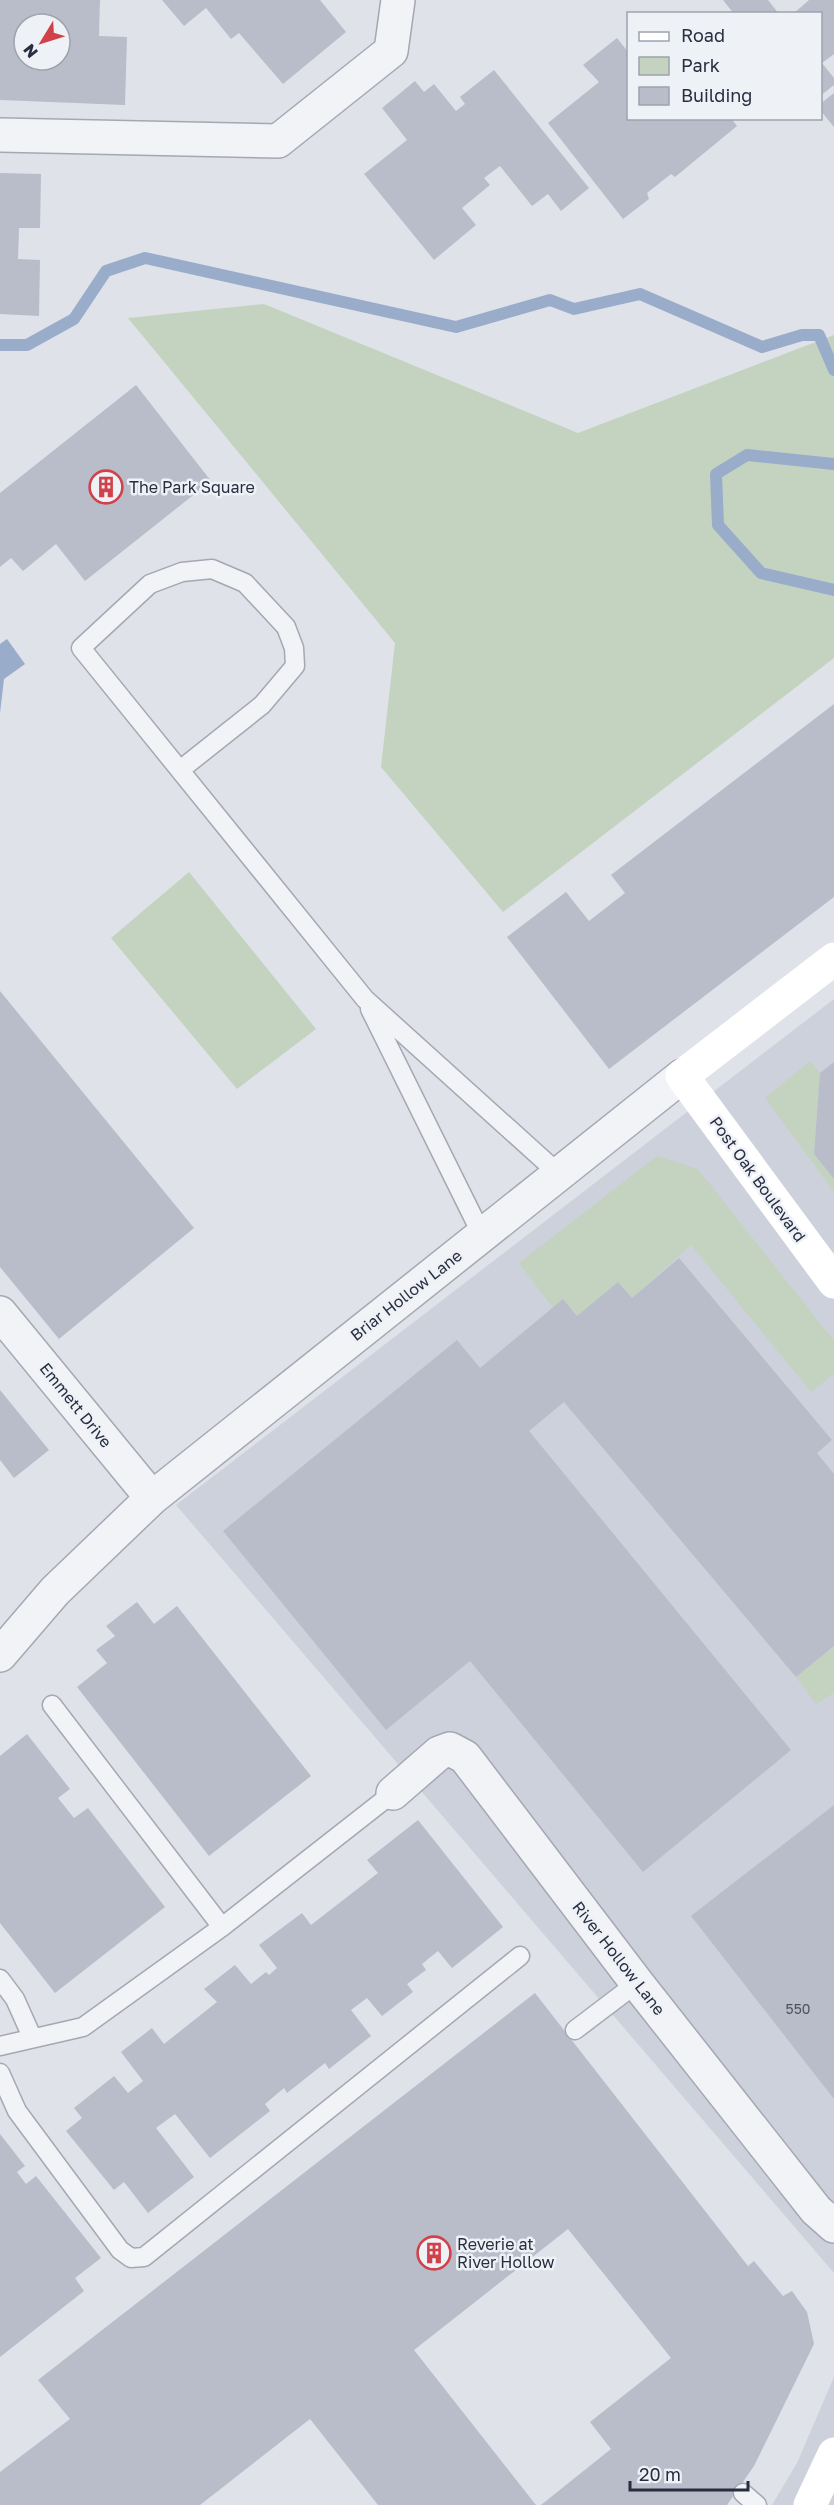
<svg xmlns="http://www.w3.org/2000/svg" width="834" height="2505" font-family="'Golos Text',sans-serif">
	<rect width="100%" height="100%" fill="#dfe2e9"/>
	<path fill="#cdd1db" d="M 834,999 L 834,2273 L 176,1505 Z
		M 834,2377 L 834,2505 L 772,2505 L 797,2463 Z"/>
	<path fill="#c3d3c0" d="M 264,304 L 578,433 L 834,335 L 834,658 L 503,912 L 381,767 L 395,643 L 128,318 Z
		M 189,872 L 316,1029 L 237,1089 L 111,938 Z
		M 810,1061 L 820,1073 L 814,1154 L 834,1179 L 834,1192 L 765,1098 Z
		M 657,1156 L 698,1169 L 834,1341 L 834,1374 L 811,1392 L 691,1245 L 632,1298 L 618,1282 L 577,1316 L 563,1299 L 553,1308 L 519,1263 Z
		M 834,1646 L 834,1693 L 816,1704 L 796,1677 Z"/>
	<path fill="#99acca" d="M 7,639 L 25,664 L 4,679 L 0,713 L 0,644 Z"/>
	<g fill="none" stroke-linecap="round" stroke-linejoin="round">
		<path stroke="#99acca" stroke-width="12" d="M 0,345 L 27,345 L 74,319 L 106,271 L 145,258 L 456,327 L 550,300 L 574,309 L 640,294 L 762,347 L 802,335 L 819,335 L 834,370
			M 834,464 L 747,455 L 716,474 L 718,525 L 761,573 L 834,590"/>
	</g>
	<path fill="#b9bdc9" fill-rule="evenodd" d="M 0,0 L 100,0 L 99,36 L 127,37 L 125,105 L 0,100 ZM 24,24 L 60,24 L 60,60 L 24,60 Z
		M 162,0 L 320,0 L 346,32 L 283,84 L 239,33 L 231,39 L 206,8 L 184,26 Z
		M 723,0 L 768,0 L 779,14 L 734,14 Z
		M 809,0 L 834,0 L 834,54 L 822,63 L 834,78 L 834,85 L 820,96 L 820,14 L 793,14 Z
		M 617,38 L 628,52 L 628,118 L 731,118 L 737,126 L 675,177 L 671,174 L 647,193 L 649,199 L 623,219 L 548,123 L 599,82 L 583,65 Z
		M 494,70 L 589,188 L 561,211 L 548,194 L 532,206 L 500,166 L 484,178 L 490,185 L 462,208 L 476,225 L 434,260 L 364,174 L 407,140 L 382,108 L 415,81 L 424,92 L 434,84 L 456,111 L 465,104 L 460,97 Z
		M 834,93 L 834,127 L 820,110 L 820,104 Z
		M 0,173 L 41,174 L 40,228 L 19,228 L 18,259 L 40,260 L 39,316 L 0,314 Z
		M 136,385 L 211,481 L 85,581 L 56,544 L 23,571 L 11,558 L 0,567 L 0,493 Z
		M 834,704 L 834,897 L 609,1069 L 507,937 L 566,892 L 589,921 L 625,893 L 611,875 Z
		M 0,991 L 194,1228 L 59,1339 L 0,1267 Z
		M 834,1062 L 834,1179 L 814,1154 L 820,1073 Z
		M 679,1258 L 832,1440 L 817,1453 L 834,1474 L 834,1646 L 796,1677 L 564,1402 L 529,1431 L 791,1750 L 643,1872 L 470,1661 L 386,1730 L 223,1531 L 457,1340 L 480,1368 L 563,1299 L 577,1316 L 618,1282 L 632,1298 Z
		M 0,1390 L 49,1450 L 14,1478 L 0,1460 Z
		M 137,1602 L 154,1624 L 177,1606 L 311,1776 L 209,1856 L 77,1687 L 107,1663 L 96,1650 L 115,1636 L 106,1626 Z
		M 27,1734 L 70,1789 L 58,1798 L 74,1818 L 88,1808 L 165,1907 L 55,1993 L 0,1923 L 0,1756 Z
		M 834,1805 L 834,2099 L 691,1916 Z
		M 418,1820 L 503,1927 L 452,1968 L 438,1951 L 422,1964 L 426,1970 L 407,1984 L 413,1992 L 382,2016 L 367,1998 L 351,2010 L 371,2036 L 329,2069 L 325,2063 L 287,2093 L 284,2088 L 265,2104 L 270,2111 L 210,2158 L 175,2114 L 156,2128 L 194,2177 L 148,2213 L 124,2182 L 114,2190 L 66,2131 L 82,2118 L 74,2108 L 114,2076 L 128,2093 L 143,2081 L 121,2052 L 152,2028 L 164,2044 L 217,2002 L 204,1989 L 235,1965 L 251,1984 L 266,1972 L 269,1975 L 277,1968 L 259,1945 L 302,1913 L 311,1925 L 378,1873 L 367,1860 Z
		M 535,1993 L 748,2266 L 754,2261 L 783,2296 L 792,2291 L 807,2312 L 814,2344 L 754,2466 L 727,2505 L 541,2505 L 611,2449 L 590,2422 L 671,2358 L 568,2229 L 414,2350 L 536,2505 L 378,2505 L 310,2419 L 200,2505 L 0,2505 L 0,2472 L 70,2419 L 38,2380 Z
		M 0,2134 L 25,2166 L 17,2172 L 26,2184 L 36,2176 L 101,2258 L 75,2278 L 84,2291 L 0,2357 Z"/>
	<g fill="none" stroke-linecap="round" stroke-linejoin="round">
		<defs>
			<path id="lane" d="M 180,770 L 262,705 L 295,666 L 294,648 L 286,627 L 245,583 L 212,569 L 182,572 L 150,584 L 81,648 L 365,999 L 559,1174
				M 370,1009 L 482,1235
				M 52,1705 L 222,1927
				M 0,1979 L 15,1999 L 32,2037
				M 575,2030 L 637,1983
				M 0,2046 L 83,2027 L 222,1927 L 393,1793
				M 0,2073 L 17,2111 L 120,2250 L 131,2258 L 144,2257 L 520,1956
				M 743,2493 L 757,2505"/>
			<path id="street" d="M 0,135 L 278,141 L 391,51 L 398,0
				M 0,1313 L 152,1498
				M 0,1655 L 55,1591 L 152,1498 L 682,1076
				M 393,1793 L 439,1753 L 450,1749 L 465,1757 L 637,1983 L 816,2210 L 834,2226"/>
		</defs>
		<use href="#lane" stroke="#a4a8b3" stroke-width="21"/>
		<use href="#street" stroke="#a4a8b3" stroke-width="36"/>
		<use href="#lane" stroke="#f2f3f7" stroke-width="18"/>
		<use href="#street" stroke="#f2f3f7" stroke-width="33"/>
		<path stroke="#fff" stroke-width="33" d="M 834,959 L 682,1076 L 834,1282
			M 810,2505 L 834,2454"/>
	</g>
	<defs>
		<symbol id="building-ring" viewBox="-11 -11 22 22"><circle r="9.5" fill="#eef1f6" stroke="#d14149" stroke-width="1.5"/><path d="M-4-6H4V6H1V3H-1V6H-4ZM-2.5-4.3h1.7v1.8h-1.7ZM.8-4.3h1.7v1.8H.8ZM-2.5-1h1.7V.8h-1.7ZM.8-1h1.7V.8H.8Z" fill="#d14149"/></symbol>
	</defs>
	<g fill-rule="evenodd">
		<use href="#building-ring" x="87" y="468" width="38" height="38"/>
		<use href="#building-ring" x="415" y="2234" width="38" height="38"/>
	</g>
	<g text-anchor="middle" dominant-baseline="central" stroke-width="5" stroke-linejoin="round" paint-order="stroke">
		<g font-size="14" fill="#4c5262">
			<text x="798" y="2008">550</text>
		</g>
		<g font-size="16" fill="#272e40" stroke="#eef1f6" text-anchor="start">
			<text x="129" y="487">The Park Square</text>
			<text x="457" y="2244">Reverie at<tspan x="457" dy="18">River Hollow</tspan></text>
		</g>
		<g font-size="16" fill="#272e40" stroke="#eef1f6">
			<text transform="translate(758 1179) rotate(54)">Post Oak Boulevard</text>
			<text transform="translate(406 1295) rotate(-38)">Briar Hollow Lane</text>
			<text transform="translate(76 1405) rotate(51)">Emmett Drive</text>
			<text transform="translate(619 1958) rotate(52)">River Hollow Lane</text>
		</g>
	</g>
	<rect x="627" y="12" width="195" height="108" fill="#eef1f6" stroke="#9ea3ad" stroke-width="1.5"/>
	<rect x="639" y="32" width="30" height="9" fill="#ffffff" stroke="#9ea3ad" stroke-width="1.5"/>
	<text x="681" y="42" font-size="18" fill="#272e40">Road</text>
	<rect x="639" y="57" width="30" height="18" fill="#c3d3c0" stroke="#9ea3ad" stroke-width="1.5"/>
	<text x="681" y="72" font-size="18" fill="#272e40">Park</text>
	<rect x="639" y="87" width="30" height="18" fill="#b9bdc9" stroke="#9ea3ad" stroke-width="1.5"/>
	<text x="681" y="102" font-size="18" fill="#272e40">Building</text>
	<g transform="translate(42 42) rotate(232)"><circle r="28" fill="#eef1f6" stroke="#9ea3ad" stroke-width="1.5"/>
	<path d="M0-4.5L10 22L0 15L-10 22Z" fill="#d14149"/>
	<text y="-9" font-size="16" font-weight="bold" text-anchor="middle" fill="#272e40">N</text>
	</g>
	<path d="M630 2481v9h118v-9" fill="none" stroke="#272e40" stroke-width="3"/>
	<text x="639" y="2481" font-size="18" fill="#272e40" stroke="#eef1f6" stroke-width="4.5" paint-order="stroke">20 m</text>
</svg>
